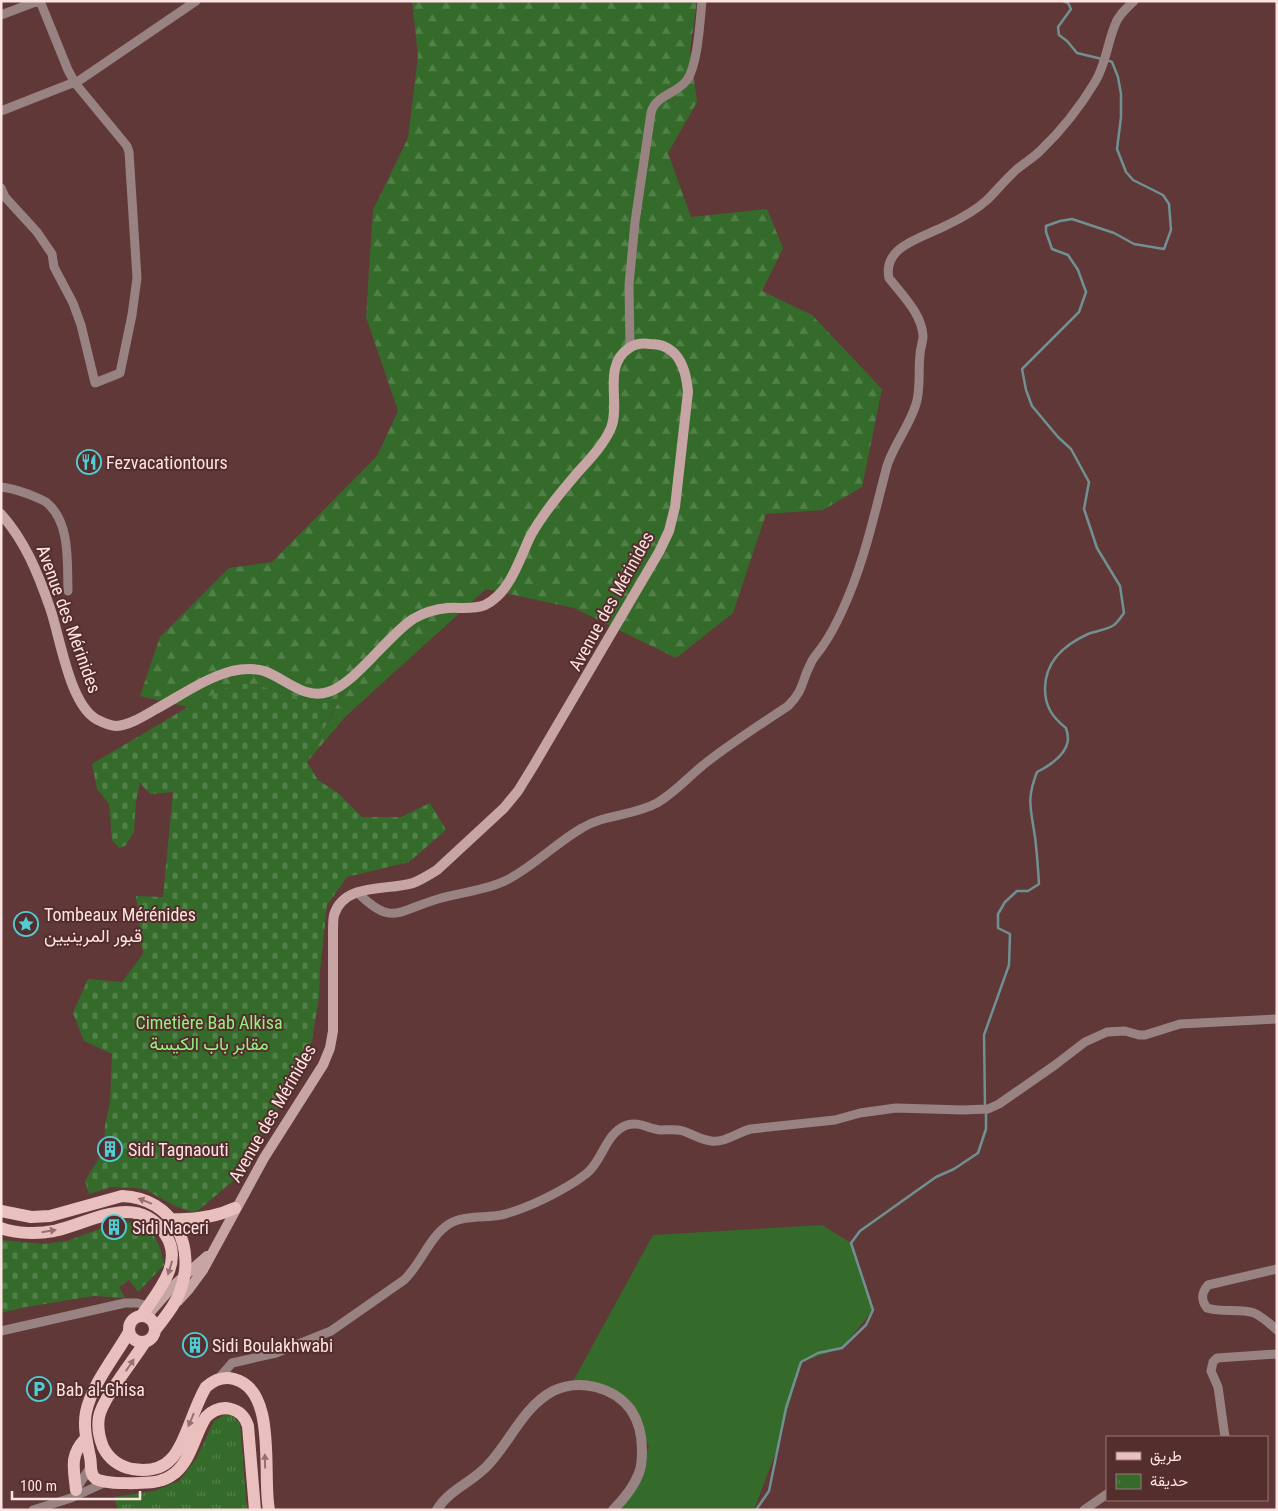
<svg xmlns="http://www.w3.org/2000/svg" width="1278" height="1511" font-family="'Roboto Condensed',Vazirmatn,sans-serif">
	<defs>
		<pattern id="forest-firs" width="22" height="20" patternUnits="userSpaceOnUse" patternTransform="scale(1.25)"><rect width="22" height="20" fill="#346b2a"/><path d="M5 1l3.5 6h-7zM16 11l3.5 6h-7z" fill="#528049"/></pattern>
		<pattern id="cemetery-stones" width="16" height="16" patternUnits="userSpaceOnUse" patternTransform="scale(1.25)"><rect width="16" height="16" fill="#346b2a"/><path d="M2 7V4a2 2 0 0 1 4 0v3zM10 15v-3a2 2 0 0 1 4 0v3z" fill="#528049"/></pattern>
		<pattern id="park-tufts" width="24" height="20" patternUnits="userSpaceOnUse" patternTransform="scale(1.25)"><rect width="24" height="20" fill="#346b2a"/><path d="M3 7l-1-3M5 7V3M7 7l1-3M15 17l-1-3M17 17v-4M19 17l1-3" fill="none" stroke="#528049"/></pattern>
	</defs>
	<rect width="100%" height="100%" fill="#603838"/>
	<path fill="#346b2a" d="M 822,1225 L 851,1243 L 873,1310 L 842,1348 L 801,1362 L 777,1449 L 754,1510 L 608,1510 L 625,1498 L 649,1447 L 627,1401 L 571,1385 L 653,1235 Z"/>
	<path fill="url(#forest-firs)" d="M 412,1 L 697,1 L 690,50 L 697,102 L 668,153 L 691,217 L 767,209 L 783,248 L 762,291 L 812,315 L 882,389 L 862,487 L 823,510 L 766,514 L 733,613 L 676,658 L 574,608 L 486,589 L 345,717 L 307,762 L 343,693 L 311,701 L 253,684 L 234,684 L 188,707 L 140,696 L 160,637 L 229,568 L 272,562 L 377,456 L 398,411 L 366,317 L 373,210 L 408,138 L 418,56 Z"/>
	<path fill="url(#cemetery-stones)" d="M 234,684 L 253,684 L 311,701 L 343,692 L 307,762 L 318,780 L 338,793 L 362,817 L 401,817 L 430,803 L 446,830 L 409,862 L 347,877 L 327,905 L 320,971 L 319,998 L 309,1057 L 249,1157 L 233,1181 L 195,1213 L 175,1206 L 146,1190 L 136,1188 L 111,1187 L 89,1194 L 85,1181 L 104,1150 L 105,1125 L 110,1102 L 112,1054 L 84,1041 L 73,1013 L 88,979 L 122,982 L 143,954 L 136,896 L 163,897 L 173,792 L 150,794 L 140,783 L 136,801 L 134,832 L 125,846 L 119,848 L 112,840 L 109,804 L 97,789 L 92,764 L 188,707 Z
		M 121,1221 C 149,1223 160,1238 164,1265 L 138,1292 L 129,1280 L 119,1287 L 125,1298 L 94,1296 L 26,1307 L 1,1313 L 1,1240 L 43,1244 L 67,1241 Z"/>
	<path fill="url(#park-tufts)" d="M 229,1412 L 240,1424 L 247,1510 L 118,1510 L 114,1497 L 154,1491 L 179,1481 L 196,1459 L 214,1421 Z"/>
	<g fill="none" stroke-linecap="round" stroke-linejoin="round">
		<path stroke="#709092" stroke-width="2.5" d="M 1063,1 L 1068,3 L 1071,9 L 1058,27 L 1059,35 L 1067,41 L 1077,53 L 1102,59
			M 985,1107 L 984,1035 L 1009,965 L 1010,934 L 998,928 L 998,914 L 1005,902 L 1017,891 L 1028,891 L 1039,884 C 1038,868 1037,852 1035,837 C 1031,809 1026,800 1037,772 C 1049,766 1066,755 1068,740 C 1068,736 1067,731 1066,728 C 1052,717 1045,706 1045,689 C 1045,661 1064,645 1088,634 C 1097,631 1106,630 1114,625 C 1118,622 1121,617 1124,613 L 1120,586 L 1097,548 L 1084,509 L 1089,482 L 1071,449 L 1058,437 L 1032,406 L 1026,390 L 1022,369 L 1079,312 L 1086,292 L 1078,270 L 1068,255 L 1052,249 L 1046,232 L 1046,226 L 1060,221 L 1072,219 L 1114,233 L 1134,244 L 1164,249 L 1171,230 L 1169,204 L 1163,195 L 1133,180 L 1126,172 L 1117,149 L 1121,117 L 1121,94 L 1118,77 L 1112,62 L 1107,60
			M 756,1510 L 769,1491 L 786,1408 L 801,1362 L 818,1353 L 842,1348 L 866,1325 L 873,1310 L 851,1243 L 860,1231 L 936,1177 L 954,1169 L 978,1153 L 986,1129 L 986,1112"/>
		<path stroke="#988382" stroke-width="9" d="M 1,15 L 38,1
			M 1,111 L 80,80 L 196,1
			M 1,188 L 5,197 L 37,232 L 52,254 L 54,267 L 73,303 L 81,325 L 95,383 L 120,373 L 132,315 L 137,278 L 129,152 L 127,146 L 75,83 L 68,70 L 40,1
			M 630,348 L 629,285 L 635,222 L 651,113 C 655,95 677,94 687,80 C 698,64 700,21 702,1
			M 1,487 C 11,488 19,491 28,494 C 33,496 41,499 46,502 C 71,522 67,563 68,591
			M 357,892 C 392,927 397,911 438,899 C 461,892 485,891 507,880 C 534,866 556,843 582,828 C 605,814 633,816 657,803 C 676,792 690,775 707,762 C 733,742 761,724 788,706 C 805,689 801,681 811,663 C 814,656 820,651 824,644 C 831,634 837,622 842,611 C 864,564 874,515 887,466 C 894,444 910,425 916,404 C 921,389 918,371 920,355 C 920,349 923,342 923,336 C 922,314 902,295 889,278 C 882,246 924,237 945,226 C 960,219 975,211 987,200 C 997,190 1006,179 1016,170 C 1024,163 1033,158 1040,151 C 1061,131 1080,107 1095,82 C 1106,64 1107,44 1115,25 C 1118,15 1127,8 1134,1
			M 1277,1269 L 1208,1285 C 1201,1293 1201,1300 1207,1308 C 1223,1313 1240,1308 1254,1313 C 1263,1317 1270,1324 1277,1330
			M 1,1331 L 125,1303 L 137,1303 L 148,1306
			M 219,1378 L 232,1363 L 276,1353 L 331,1331 L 404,1280 C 421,1264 429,1237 449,1224 C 463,1215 485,1218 501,1215 C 527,1209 565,1190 586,1174 C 603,1161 605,1133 627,1125 C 639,1121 648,1129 660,1130 C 668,1130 675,1129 683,1131 C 692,1134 701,1140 711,1141 C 725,1143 738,1132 751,1129 L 835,1120 L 860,1113 L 896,1108 L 963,1110 L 988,1109 L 999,1104 L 1055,1065 L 1085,1042 L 1107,1032 L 1125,1031 L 1139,1035 L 1145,1035 L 1180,1024 L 1277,1019
			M 1225,1437 L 1218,1387 L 1211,1371 L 1213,1362 L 1217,1358 L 1277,1354
			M 75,1491 L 91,1466
			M 33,1510 L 71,1498 L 106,1482
			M 1084,1510 L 1107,1494"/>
		<path stroke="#988382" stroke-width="10" d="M 437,1510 C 448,1490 473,1482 488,1465 C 510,1442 523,1407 553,1391 C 579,1378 614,1387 631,1410 C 639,1422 642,1436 642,1450 C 642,1457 642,1466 639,1473 C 634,1487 624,1499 613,1510"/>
		<path stroke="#c6a5a4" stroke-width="10" d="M 1,514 C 25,541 38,573 50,608 C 60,636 69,703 96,719 C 102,722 109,726 116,726 C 130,725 144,716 156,709 C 180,696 205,678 232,671 C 241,669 254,668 264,671 C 285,678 304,700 328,692 C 355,684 386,637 413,619 C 423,613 436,609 448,608 C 460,607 472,610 485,605 C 511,592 519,559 531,535 C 544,512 562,491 579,471 C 591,458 604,444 611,428 C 621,403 602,366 629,348 C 635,344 643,343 650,344 C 678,344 686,368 688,392 L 675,507 L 669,531 L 659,552 L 534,765 L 518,791 L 504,808 L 437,870 C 429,875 421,880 413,883 C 388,891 344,882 334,915 C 333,920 333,926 333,931 L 333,1031 L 330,1048 L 323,1065 L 264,1158 L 203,1270 L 189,1289 L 178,1301
			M 147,1316 L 174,1285 L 207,1256"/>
		<path stroke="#eac0be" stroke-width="12" d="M 1,1211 L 31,1217 L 50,1216 L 122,1196 C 174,1198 198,1248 179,1294 C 174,1307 164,1318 156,1329
			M 171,1219 C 194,1220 214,1218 235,1208
			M 1,1228 C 17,1234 38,1234 54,1231 C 91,1223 137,1191 165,1234 C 185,1263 157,1292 142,1315
			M129 1329a13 13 0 1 1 26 0a13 13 0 1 1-26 0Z
			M 129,1332 C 115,1357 92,1384 86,1412 C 83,1428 87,1441 90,1457 C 92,1464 89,1473 95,1478 C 101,1485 152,1484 162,1480 C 167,1479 171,1476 175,1473 C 191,1460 195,1434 206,1417 C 221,1402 242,1407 248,1426 L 255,1510
			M 145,1342 C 133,1361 102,1399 99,1417 C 97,1428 99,1437 103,1447 C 109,1459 118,1466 132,1469 C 145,1471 161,1470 171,1459 C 185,1445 194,1406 206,1387 C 214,1380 223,1376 234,1379 C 278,1390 262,1476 269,1510
			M 76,1490 C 74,1469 69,1456 85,1439"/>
	</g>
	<defs><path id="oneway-solid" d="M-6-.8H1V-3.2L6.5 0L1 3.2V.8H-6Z" transform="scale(1.25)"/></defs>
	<g fill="#986f6e">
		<use href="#oneway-solid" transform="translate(145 1201) rotate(-158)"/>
		<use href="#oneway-solid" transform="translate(49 1231) rotate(-9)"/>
		<use href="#oneway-solid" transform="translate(170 1268) rotate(107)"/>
		<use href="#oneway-solid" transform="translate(130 1365) rotate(-56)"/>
		<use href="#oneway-solid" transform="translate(191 1420) rotate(113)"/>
		<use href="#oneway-solid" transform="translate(265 1461) rotate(-91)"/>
	</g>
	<defs>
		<symbol id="restaurant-ring" viewBox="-11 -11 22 22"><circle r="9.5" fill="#542d2d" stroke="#51ccd3" stroke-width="1.5"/><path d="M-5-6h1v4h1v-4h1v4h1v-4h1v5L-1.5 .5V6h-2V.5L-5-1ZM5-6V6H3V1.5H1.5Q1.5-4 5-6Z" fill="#51ccd3"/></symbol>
		<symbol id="sight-ring" viewBox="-11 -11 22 22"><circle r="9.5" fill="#542d2d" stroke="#51ccd3" stroke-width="1.5"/><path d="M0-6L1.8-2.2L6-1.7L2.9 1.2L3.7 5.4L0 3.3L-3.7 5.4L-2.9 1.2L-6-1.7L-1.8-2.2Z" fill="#51ccd3"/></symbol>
		<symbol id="building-ring" viewBox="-11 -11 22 22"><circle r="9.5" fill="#542d2d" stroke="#51ccd3" stroke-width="1.5"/><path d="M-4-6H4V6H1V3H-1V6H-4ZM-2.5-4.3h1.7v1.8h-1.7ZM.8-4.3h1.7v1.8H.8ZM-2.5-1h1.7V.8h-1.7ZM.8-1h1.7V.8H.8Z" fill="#51ccd3"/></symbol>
		<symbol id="parking-ring" viewBox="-11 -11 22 22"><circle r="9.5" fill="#542d2d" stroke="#51ccd3" stroke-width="1.5"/><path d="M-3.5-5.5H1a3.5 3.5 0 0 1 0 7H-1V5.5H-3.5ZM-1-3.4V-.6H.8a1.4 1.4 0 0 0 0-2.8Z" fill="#51ccd3"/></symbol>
	</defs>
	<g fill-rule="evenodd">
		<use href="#restaurant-ring" x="75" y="448" width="28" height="28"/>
		<use href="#sight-ring" x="12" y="910" width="28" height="28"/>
		<use href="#building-ring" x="96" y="1135" width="28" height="28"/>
		<use href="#building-ring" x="100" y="1213" width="28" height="28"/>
		<use href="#building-ring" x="181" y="1331" width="28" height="28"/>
		<use href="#parking-ring" x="25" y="1375" width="28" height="28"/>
	</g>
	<g text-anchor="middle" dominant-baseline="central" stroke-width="4" stroke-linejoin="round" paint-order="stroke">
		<g font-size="18" fill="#fde3e2" stroke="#542d2d" text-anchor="start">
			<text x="106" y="462">Fezvacationtours</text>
			<text x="44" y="914">Tombeaux Mérénides<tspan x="44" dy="21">قبور المرينيين</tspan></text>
			<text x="128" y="1149">Sidi Tagnaouti</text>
			<text x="132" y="1227">Sidi Naceri</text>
			<text x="212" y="1345">Sidi Boulakhwabi</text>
			<text x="56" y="1389">Bab al-Ghisa</text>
		</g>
		<g font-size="18" fill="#fde3e2" stroke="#542d2d">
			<text transform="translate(611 601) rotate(-61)">Avenue des Mérinides</text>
			<text transform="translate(69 619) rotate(70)">Avenue des Mérinides</text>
			<text transform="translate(272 1113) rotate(-60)">Avenue des Mérinides</text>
		</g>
		<g font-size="18" fill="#91f37e" stroke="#542d2d">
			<text x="209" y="1022">Cimetière Bab Alkisa<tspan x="209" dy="21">مقابر باب الكيسة</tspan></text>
		</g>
	</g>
	<rect width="1278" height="1511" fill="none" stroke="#fde3e2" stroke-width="5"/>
	<rect x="1106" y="1436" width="162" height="65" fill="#542d2d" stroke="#987675"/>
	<rect x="1116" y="1452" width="25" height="8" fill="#eac0be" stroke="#987675"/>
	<text x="1150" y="1461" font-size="15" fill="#fde3e2">طريق</text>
	<rect x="1116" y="1474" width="25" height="15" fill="url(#park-tufts)" stroke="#987675"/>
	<text x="1150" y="1486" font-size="15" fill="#fde3e2">حديقة</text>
	<path d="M12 1491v8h128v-8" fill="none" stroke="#fde3e2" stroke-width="2.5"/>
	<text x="20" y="1491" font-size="15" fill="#fde3e2" stroke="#542d2d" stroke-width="4" paint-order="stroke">100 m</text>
</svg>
